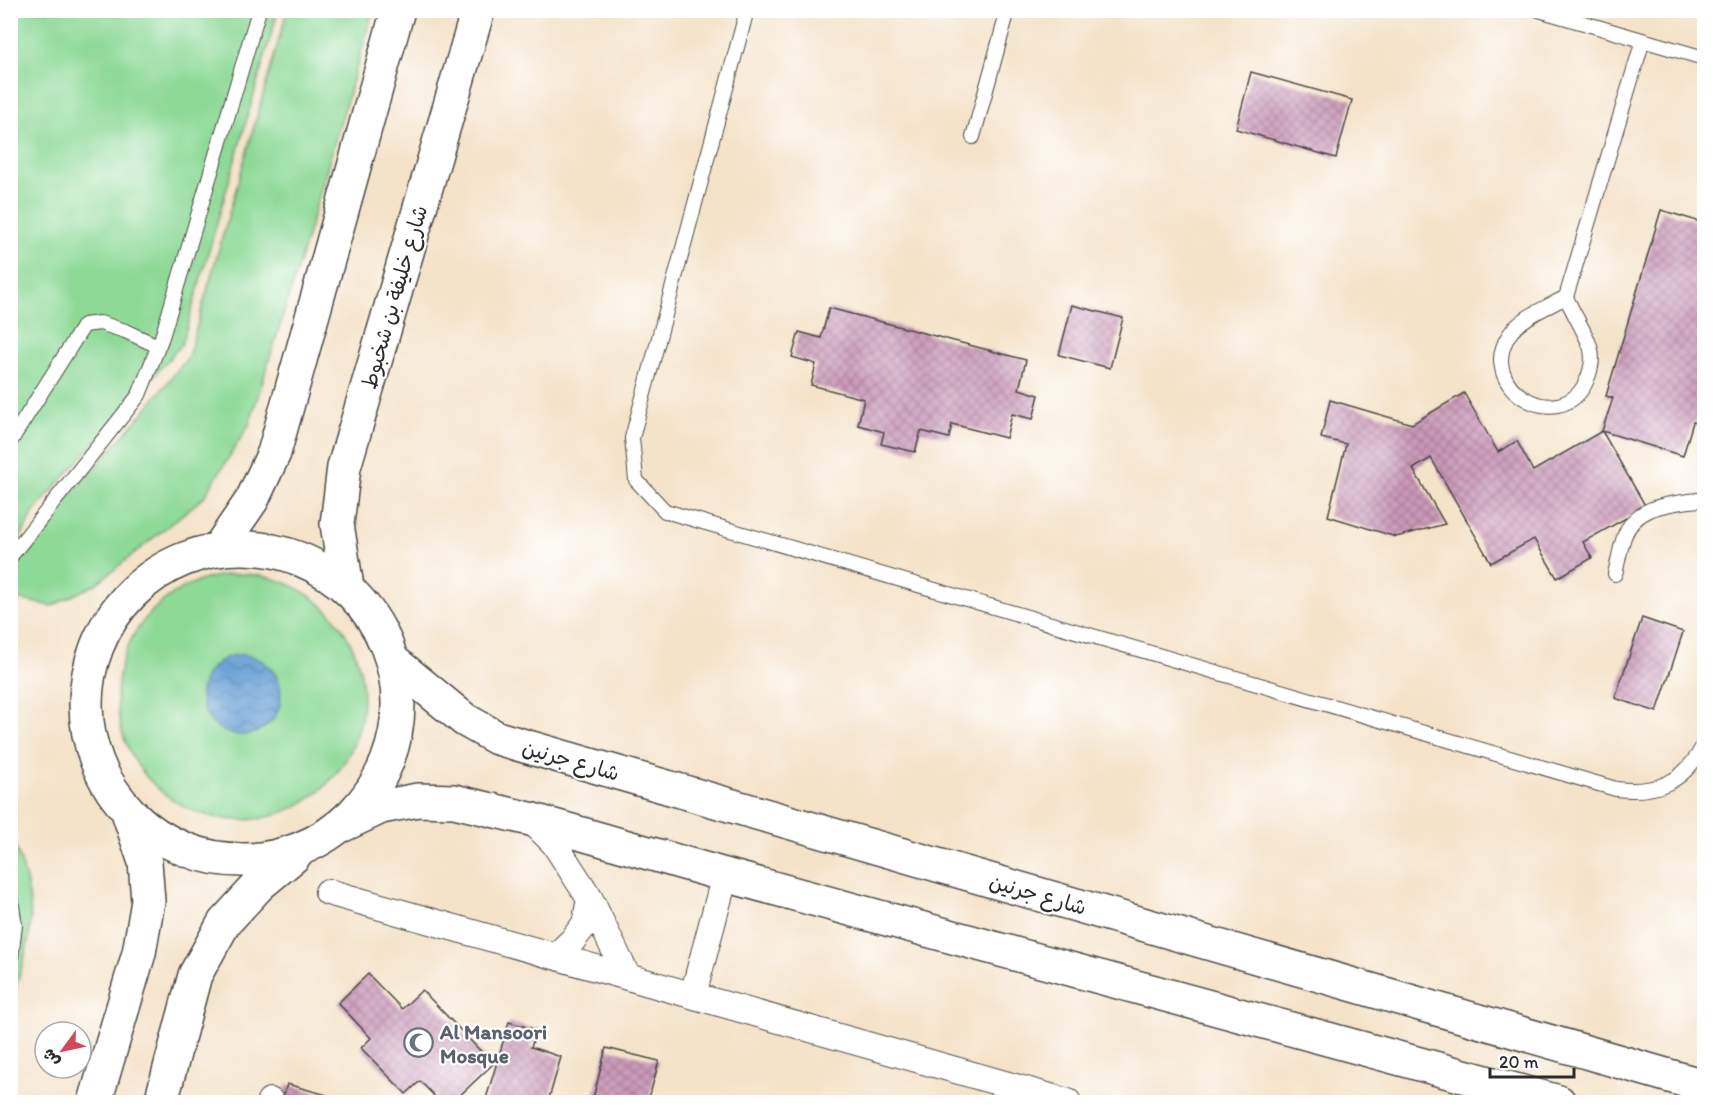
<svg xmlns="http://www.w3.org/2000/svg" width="1715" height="1113" font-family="Itim,'Playpen Sans Arabic',sans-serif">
	<defs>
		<pattern id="water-waves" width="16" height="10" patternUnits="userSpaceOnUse" patternTransform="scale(1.5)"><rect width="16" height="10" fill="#669ed4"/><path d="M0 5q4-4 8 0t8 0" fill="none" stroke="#5481ac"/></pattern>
		<pattern id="building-cross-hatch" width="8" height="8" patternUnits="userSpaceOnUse" patternTransform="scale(1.5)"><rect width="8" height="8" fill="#cb99b9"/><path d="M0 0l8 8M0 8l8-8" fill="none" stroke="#a57d97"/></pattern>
	</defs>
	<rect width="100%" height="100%" fill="#fff"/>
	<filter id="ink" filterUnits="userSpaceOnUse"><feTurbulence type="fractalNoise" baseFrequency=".0167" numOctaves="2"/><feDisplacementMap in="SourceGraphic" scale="12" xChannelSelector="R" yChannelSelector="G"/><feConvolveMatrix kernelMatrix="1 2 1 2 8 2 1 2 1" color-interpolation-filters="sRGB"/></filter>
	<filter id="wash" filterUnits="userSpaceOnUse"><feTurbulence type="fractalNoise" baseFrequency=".008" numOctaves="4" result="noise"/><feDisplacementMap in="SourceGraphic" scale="24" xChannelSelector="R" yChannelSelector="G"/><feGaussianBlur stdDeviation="1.35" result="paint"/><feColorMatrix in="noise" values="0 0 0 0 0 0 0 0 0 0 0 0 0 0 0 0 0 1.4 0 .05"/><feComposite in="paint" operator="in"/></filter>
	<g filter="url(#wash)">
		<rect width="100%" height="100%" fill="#f4e3c9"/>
		<path fill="#8dd996" stroke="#5c8260" stroke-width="1.5" d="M 11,11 L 278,11 L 182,344 L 35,510 L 11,556 Z
			M 287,11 L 373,11 L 302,254 L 249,425 L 204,497 L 96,584 L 52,606 L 11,598 L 11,583 L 17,556 L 143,413 L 188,357 Z
			M117 697a123 123 0 1 1 246 0a123 123 0 1 1-246 0Z
			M 11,836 C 25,868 36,906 28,942 C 24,963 16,984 11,1005 Z"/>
		<path fill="url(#water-waves)" stroke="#486480" stroke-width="1.5" d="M201 695a40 40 0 1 1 80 0a40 40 0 1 1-80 0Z"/>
		<g id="blocks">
			<path fill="url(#building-cross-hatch)" d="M 1251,72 L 1352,100 L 1336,158 L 1236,129 Z
				M 1661,210 L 1704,223 L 1704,425 L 1693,422 L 1683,456 L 1602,431 L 1613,398 L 1606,396 Z
				M 1072,305 L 1123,318 L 1110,368 L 1059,355 Z
				M 829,308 L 1026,360 L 1019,389 L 1039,395 L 1033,419 L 1012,414 L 1006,438 L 952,424 L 949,438 L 921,431 L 915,452 L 881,444 L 884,432 L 858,425 L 864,399 L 811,385 L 816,364 L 792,357 L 799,332 L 821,338 Z
				M 1464,393 L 1498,452 L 1517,441 L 1533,471 L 1602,431 L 1646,507 L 1583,542 L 1592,558 L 1557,578 L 1534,539 L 1491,563 L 1431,458 L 1413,469 L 1445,524 L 1396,537 L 1328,516 L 1346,444 L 1321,438 L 1330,400 L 1412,424 Z
				M 1642,618 L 1683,632 L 1657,712 L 1615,698 Z
				M 368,974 L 402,1009 L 422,990 L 493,1064 L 453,1102 L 440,1102 L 420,1081 L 406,1094 L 361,1048 L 371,1038 L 338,1003 Z
				M 509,1022 L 537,1030 L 531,1047 L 561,1057 L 548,1102 L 485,1102 Z
				M 606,1048 L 659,1061 L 648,1102 L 592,1102 Z
				M 287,1084 L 349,1101 L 349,1102 L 282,1102 Z"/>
		</g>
	</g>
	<g filter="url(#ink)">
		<use href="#blocks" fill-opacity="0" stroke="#494743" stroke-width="1.5"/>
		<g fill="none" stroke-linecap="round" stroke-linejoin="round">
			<defs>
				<path id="lane" d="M 747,10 L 632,438 L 636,480 L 665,511 L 1616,789 C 1658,794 1685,782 1704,744
					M 1539,10 L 1704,58
					M 973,137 L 1008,10
					M 1566,297 C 1573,313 1584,330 1590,346 C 1594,358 1591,371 1586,382 C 1560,436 1475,388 1509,335 C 1521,317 1548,307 1566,297 Z
					M 1566,297 L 1643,40
					M 10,442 L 84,325 L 100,323 L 125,331 L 158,346
					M 10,557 L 139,395 L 162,337 L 259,10
					M 1615,574 C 1618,562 1620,549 1624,537 C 1636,503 1674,504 1704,499
					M 10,894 L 15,925 L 10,967"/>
				<path id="street" d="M 530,819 L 554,843 L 590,899 L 627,976
					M 328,892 L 1068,1102
					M 556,956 L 572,941 L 585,924 L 590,899
					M 693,995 L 725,875
					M 270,1102 L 270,1101"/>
				<path id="secondary" d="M86 704a156 156 0 1 1 312 0a156 156 0 1 1-312 0Z
					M 219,548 L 252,500 L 274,453 L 398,10
					M 347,587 L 337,524 L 344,467 L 478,10
					M 393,661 L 465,720 L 497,738 L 1704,1086
					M 343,825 L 381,807 L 418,800 L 454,801 L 530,819 L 725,875 L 1559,1102
					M 95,1102 L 139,953 L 148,901 L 145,862 L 128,812
					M 161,1102 L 195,975 L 224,923 L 260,884 L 294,856"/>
			</defs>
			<use href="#lane" stroke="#494743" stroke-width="16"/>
			<use href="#street" stroke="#494743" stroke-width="28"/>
			<use href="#secondary" stroke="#494743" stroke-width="36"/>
			<use href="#lane" stroke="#fff" stroke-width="14"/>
			<use href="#street" stroke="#fff" stroke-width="26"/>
			<use href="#secondary" stroke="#fff" stroke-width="33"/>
		</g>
	</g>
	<defs>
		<symbol id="mosque-ring" viewBox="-11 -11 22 22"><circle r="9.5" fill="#fff" stroke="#6b7280" stroke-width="1.5"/><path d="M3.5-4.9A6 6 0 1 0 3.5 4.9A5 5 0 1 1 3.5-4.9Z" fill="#6b7280"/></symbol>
	</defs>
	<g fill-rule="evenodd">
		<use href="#mosque-ring" x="402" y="1026" width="33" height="33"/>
	</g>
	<g text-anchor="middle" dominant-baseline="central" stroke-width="4.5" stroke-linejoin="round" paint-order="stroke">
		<g font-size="21" fill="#2b2b2b" stroke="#fff">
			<text transform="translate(394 297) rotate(-74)">شارع خليفة بن شخبوط</text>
			<text transform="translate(571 760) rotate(16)">شارع جرنين</text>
			<text transform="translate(1038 894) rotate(16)">شارع جرنين</text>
		</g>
		<g font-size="21" font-weight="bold" fill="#5b616d" stroke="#fff" text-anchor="start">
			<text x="440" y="1031">Al Mansoori<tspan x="440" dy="24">Mosque</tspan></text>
		</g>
	</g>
	<rect width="1715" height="1113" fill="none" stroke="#fff" stroke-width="36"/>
	<g transform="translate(63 1050) rotate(237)"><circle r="28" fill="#ffffff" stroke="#aaaaaa" stroke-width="1.5"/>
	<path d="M0-4.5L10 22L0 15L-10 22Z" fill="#d1495b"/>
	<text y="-9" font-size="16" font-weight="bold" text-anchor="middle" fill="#2b2b2b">ش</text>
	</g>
	<path d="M1490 1068v9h84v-9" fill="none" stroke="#2b2b2b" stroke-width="3"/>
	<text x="1499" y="1068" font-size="18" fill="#2b2b2b" stroke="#ffffff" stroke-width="4.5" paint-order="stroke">20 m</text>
</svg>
